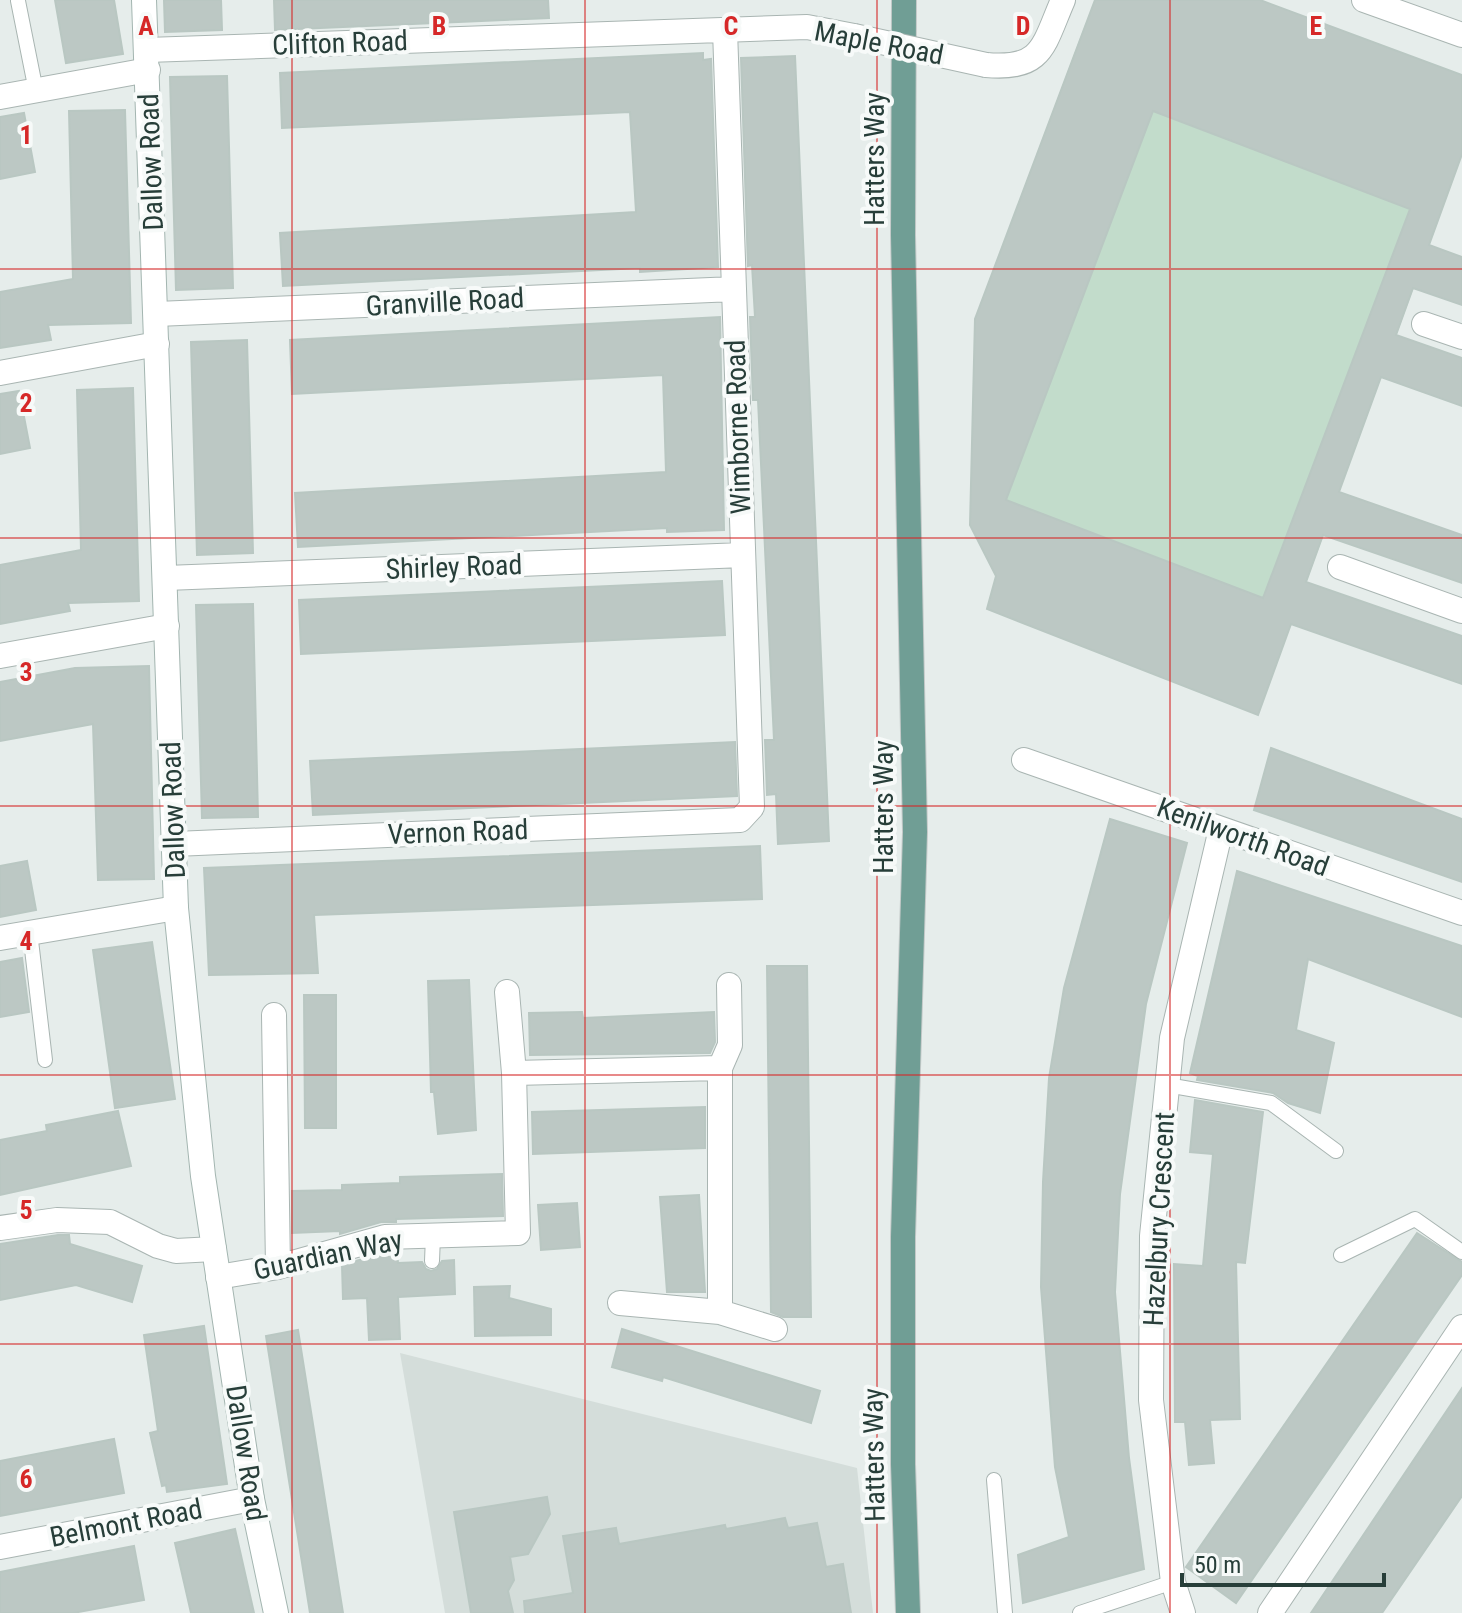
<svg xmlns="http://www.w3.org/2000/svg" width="1462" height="1613" font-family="'Roboto Condensed',sans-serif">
	<rect width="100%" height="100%" fill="#e6edeb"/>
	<path fill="#d4ddda" d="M 400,1353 L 857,1468 L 873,1613 L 445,1613 Z"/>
	<path fill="#c2dccb" d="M 1085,25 L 1457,169 L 1258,715 L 987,609 L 996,576 L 971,525 L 975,319 Z"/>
	<path fill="#bcc8c4" stroke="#b9c7c2" stroke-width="2" fill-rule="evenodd" d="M 55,0 L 114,0 L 123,54 L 66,63 Z
		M 164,0 L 221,0 L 222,30 L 165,32 Z
		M 274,0 L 548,0 L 549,18 L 275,30 Z
		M 1095,0 L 1260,0 L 1462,75 L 1462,154 L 1429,245 L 1462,257 L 1462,305 L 1413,288 L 1396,335 L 1462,358 L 1462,406 L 1381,377 L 1339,492 L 1462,535 L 1462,583 L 1323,535 L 1306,582 L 1462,636 L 1462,684 L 1291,624 L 1258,715 L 987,609 L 996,576 L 970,525 L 975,319 ZM 1153,111 L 1410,209 L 1263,598 L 1006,500 Z
		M 703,53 L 703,60 L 711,59 L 718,267 L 640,272 L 640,268 L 283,286 L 280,233 L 636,212 L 630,112 L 282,128 L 280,73 Z
		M 795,56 L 829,841 L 778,844 L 776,794 L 767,795 L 765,740 L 774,740 L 758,400 L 753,400 L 750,317 L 755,317 L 752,265 L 748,266 L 741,58 Z
		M 227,76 L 233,288 L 176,290 L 170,77 Z
		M 125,110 L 131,323 L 48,325 L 51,340 L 0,348 L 0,292 L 73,279 L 69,111 Z
		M 24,113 L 35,172 L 0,179 L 0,117 Z
		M 720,317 L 724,530 L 667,532 L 667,528 L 298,547 L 295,493 L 666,472 L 663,375 L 292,394 L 290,340 Z
		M 247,340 L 253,553 L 197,555 L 191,342 Z
		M 133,388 L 139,601 L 68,603 L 70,611 L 0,624 L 0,565 L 81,550 L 77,390 Z
		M 19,391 L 30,448 L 0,454 L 0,394 Z
		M 722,581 L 725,635 L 301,654 L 299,600 Z
		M 253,604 L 258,817 L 202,818 L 196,605 Z
		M 149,666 L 154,879 L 98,880 L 93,724 L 0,741 L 0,682 L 75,668 Z
		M 735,742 L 737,796 L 313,815 L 310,761 Z
		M 1271,748 L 1462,819 L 1462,882 L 1254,810 Z
		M 1110,819 L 1187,843 L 1146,1004 L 1120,1194 L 1115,1292 L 1129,1458 L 1144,1569 L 1023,1603 L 1018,1555 L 1069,1537 L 1055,1467 L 1041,1287 L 1043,1182 L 1049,1078 L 1064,988 Z
		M 760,846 L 762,899 L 314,915 L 318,973 L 209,975 L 204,868 Z
		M 27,861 L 36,910 L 0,917 L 0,866 Z
		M 1237,871 L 1462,946 L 1462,1017 L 1308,959 L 1296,1030 L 1334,1043 L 1320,1113 L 1288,1103 L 1273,1093 L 1197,1080 L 1198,1076 L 1190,1073 Z
		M 152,942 L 175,1099 L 115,1108 L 93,950 Z
		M 22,958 L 29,1012 L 0,1017 L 0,962 Z
		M 767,966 L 807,966 L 811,1317 L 783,1317 L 771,1312 Z
		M 469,980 L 476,1130 L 438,1134 L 434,1092 L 431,1092 L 428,981 Z
		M 304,995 L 336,995 L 336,1128 L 305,1128 Z
		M 582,1012 L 583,1018 L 714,1012 L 715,1042 L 710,1053 L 530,1055 L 529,1013 Z
		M 1195,1100 L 1263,1112 L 1245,1263 L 1236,1262 L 1240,1419 L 1210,1420 L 1214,1463 L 1189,1465 L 1185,1422 L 1175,1422 L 1174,1264 L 1203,1266 L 1213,1154 L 1190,1152 Z
		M 705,1107 L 705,1148 L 533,1154 L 532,1112 Z
		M 118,1111 L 131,1166 L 0,1195 L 0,1140 L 47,1131 L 46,1125 Z
		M 502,1174 L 503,1216 L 396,1219 L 396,1222 L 381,1222 L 340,1234 L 340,1231 L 292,1233 L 292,1191 L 342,1190 L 342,1185 L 400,1183 L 400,1177 Z
		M 699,1195 L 705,1292 L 667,1292 L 660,1197 Z
		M 577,1203 L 580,1247 L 541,1250 L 538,1205 Z
		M 1417,1233 L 1462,1262 L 1462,1275 L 1236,1603 L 1186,1567 Z
		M 58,1235 L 69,1235 L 70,1244 L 142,1266 L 132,1302 L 76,1285 L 0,1300 L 0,1244 Z
		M 387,1252 L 397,1252 L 398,1263 L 422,1262 L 426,1269 L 431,1271 L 437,1269 L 442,1261 L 454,1260 L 455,1294 L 398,1297 L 400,1339 L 369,1340 L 367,1298 L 343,1299 L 342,1265 Z
		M 510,1286 L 509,1298 L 551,1309 L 551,1335 L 475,1336 L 474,1287 Z
		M 204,1326 L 227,1484 L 167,1492 L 166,1485 L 162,1486 L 150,1433 L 158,1431 L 144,1335 Z
		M 622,1329 L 820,1391 L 811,1423 L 663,1377 L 662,1381 L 612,1367 Z
		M 298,1330 L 343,1613 L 310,1613 L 266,1336 Z
		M 1462,1388 L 1462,1496 L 1382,1613 L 1311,1613 Z
		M 114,1439 L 124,1493 L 0,1516 L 0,1461 Z
		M 547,1497 L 550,1514 L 528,1554 L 510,1557 L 514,1580 L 508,1591 L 513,1613 L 471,1613 L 454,1512 Z
		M 785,1518 L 788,1528 L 817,1523 L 826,1567 L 843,1564 L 851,1613 L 525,1613 L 524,1601 L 573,1593 L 563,1536 L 616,1528 L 619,1544 L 725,1525 L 726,1529 Z
		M 235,1529 L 254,1613 L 191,1613 L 175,1543 Z
		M 134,1546 L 144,1600 L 73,1613 L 0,1613 L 0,1572 Z"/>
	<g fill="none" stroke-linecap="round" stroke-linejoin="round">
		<defs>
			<path id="lane" d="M 18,1 L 36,91
				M 30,932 L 45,1060
				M 1167,1085 L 1271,1103 L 1336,1151
				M 1341,1255 L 1415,1219 L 1462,1252
				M 432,1261 L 433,1236
				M 994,1480 L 1005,1613
				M 1080,1613 L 1173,1582"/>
			<path id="street" d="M 1364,0 L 1462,35
				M 147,50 L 807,27 L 854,36
				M 986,65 C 1043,70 1043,46 1063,0
				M 0,97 L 148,70
				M 157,314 L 734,289
				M 1424,324 L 1462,337
				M 0,373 L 157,344
				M 1340,567 L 1462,611
				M 166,578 L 743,555
				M 0,656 L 167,626
				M 1024,760 L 1462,913
				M 175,844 L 740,820 L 752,807 L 725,30
				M 0,938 L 176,908
				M 274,1015 L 278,1267
				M 720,1068 L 730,1045 L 729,985
				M 514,1073 L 720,1068 L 720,1312
				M 0,1228 L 57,1220 L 110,1222 L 158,1246 L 176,1251 L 214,1249
				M 218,1277 L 278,1267 L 385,1237 L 518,1233 L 514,1073 L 507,992
				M 620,1303 L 720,1312 L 775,1329
				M 0,1547 L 252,1499
				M 1183,1613 L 1173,1582 L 1151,1400 L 1152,1236 L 1172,1038 L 1221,829
				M 1270,1613 L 1462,1327"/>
			<path id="secondary" d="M 144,0 L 176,908 L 203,1176 L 252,1499 L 276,1613"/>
			<path id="primary" d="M 904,0 L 903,235 L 915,832 L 903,1237 L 903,1464 L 908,1613"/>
		</defs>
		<use href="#lane" stroke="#a9b5b2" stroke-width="16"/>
		<use href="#street" stroke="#a9b5b2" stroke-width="26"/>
		<use href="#secondary" stroke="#a3b5b0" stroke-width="26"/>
		<use href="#primary" stroke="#c3c9c8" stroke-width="26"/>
		<use href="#lane" stroke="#fff" stroke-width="14"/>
		<use href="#street" stroke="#fff" stroke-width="24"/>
		<use href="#secondary" stroke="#fff" stroke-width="24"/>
		<use href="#primary" stroke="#709e95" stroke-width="24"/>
		<defs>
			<path id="street-bridge" d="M 854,36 L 986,65"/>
		</defs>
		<use href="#street-bridge" stroke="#a9b5b2" stroke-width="26" stroke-linecap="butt"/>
		<use href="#street-bridge" stroke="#fff" stroke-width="24"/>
	</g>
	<path fill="none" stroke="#d62828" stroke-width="2" stroke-opacity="0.55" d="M 292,0 L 292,1613M 585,0 L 585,1613M 877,0 L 877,1613M 1170,0 L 1170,1613M 0,269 L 1462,269M 0,538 L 1462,538M 0,806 L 1462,806M 0,1075 L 1462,1075M 0,1344 L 1462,1344"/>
	<g text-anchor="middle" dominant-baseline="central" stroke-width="8" stroke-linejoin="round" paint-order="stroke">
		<g font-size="28" fill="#273e39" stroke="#f7faf9">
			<text transform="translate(340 43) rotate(-2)">Clifton Road</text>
			<text transform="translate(879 43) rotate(11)">Maple Road</text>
			<text transform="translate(874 159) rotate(-90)">Hatters Way</text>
			<text transform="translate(151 162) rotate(-92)">Dallow Road</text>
			<text transform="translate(445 302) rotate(-3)">Granville Road</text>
			<text transform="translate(738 427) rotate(-92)">Wimborne Road</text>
			<text transform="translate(454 567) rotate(-2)">Shirley Road</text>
			<text transform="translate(883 807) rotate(-90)">Hatters Way</text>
			<text transform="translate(173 810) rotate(-92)">Dallow Road</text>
			<text transform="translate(458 832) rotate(-2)">Vernon Road</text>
			<text transform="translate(1243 837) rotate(20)">Kenilworth Road</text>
			<text transform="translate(1159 1219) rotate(-87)">Hazelbury Crescent</text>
			<text transform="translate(328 1255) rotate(-12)">Guardian Way</text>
			<text transform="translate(246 1453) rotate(81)">Dallow Road</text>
			<text transform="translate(874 1455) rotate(-91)">Hatters Way</text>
			<text transform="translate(126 1523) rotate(-11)">Belmont Road</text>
		</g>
	</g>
	<g font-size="26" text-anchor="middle" font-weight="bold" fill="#d62828" stroke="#f7faf9" stroke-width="8" stroke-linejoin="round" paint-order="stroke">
		<text x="146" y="35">A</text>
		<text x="439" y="35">B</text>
		<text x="731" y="35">C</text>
		<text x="1023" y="35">D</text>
		<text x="1316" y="35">E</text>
		<text x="26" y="144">1</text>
		<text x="26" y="412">2</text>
		<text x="26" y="681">3</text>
		<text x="26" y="950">4</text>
		<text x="26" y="1219">5</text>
		<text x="26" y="1488">6</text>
	</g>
	<path d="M1182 1573v12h202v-12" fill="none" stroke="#273e39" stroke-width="4"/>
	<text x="1194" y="1573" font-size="24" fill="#273e39" stroke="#f7faf9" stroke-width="6" paint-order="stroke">50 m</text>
</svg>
